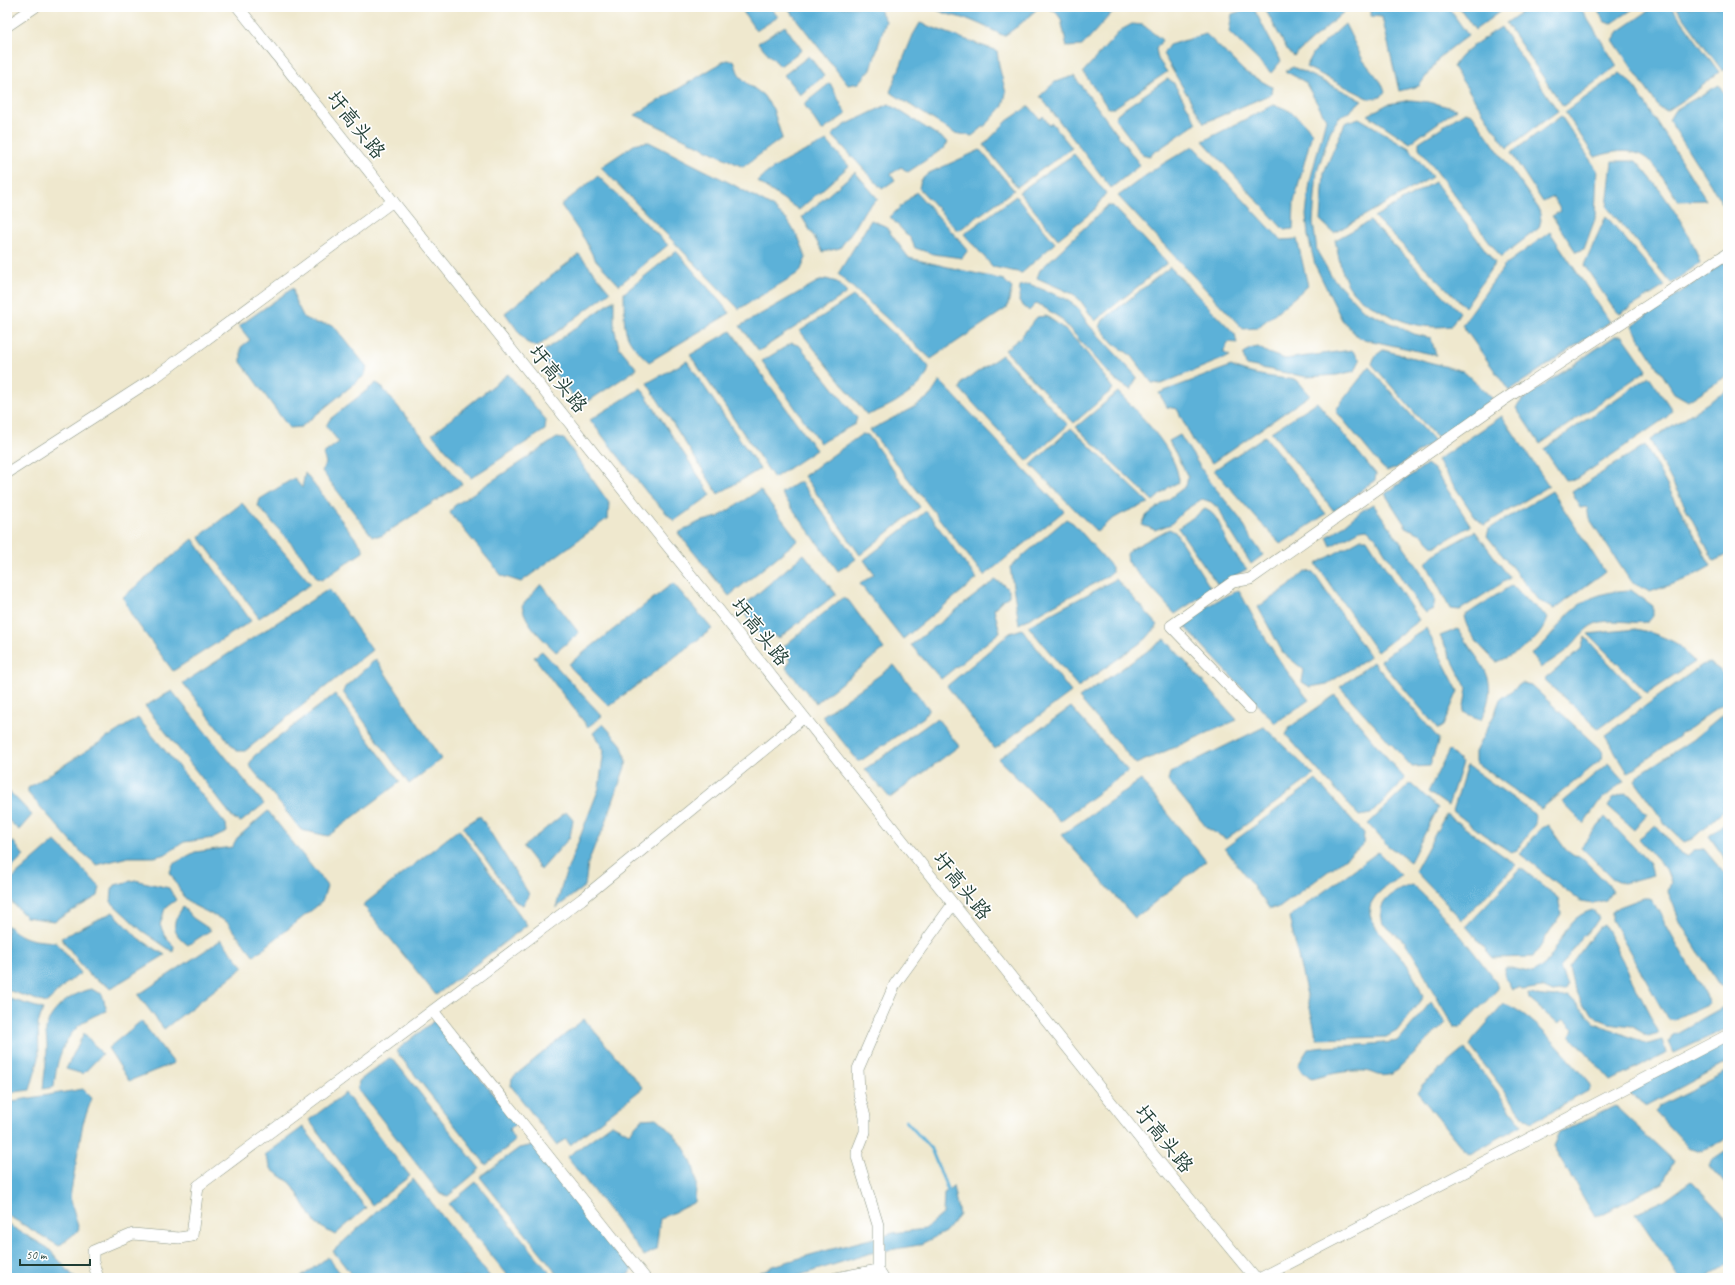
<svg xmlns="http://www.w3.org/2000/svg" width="1735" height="1285" font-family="Caveat,'LXGW WenKai TC',sans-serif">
	<rect width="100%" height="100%" fill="#fff"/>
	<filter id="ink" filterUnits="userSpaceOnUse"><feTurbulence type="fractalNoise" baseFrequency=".025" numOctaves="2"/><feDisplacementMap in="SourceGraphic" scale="8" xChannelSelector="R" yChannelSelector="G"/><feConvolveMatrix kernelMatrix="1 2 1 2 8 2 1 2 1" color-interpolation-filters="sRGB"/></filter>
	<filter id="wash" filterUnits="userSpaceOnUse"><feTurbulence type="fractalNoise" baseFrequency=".012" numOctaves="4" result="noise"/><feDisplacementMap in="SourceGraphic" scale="16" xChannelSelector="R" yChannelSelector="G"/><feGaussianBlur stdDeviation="0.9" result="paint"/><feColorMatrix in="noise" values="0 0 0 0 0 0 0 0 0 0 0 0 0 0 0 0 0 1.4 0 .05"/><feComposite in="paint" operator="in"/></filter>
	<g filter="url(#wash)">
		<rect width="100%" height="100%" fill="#efe8ce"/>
		<path fill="#5cb1d8" stroke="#3e7786" d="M 740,7 L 770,7 L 778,17 L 756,31 Z
			M 787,7 L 878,7 L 886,21 L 871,69 L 859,83 L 848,85 Z
			M 932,7 L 1035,7 L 1037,9 L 1018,26 L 1004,36 C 993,30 982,25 970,20 C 957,16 944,15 932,7 Z
			M 1044,7 L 1117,7 L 1082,46 L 1067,47 L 1061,19 L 1055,11 Z
			M 1253,7 L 1281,61 L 1271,73 L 1229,32 L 1232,14 Z
			M 1264,7 L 1347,7 L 1347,9 L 1294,56 L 1288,51 Z
			M 1371,7 L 1448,7 L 1468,35 L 1441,56 L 1419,86 L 1399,91 L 1382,17 L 1371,16 Z
			M 1459,7 L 1506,7 L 1475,30 Z
			M 1529,7 L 1580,7 L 1617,66 L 1563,106 L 1506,23 Z
			M 1595,7 L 1636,7 L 1611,24 L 1605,22 Z
			M 1654,7 L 1672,7 L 1719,72 L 1690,96 L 1667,111 L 1660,109 L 1613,40 L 1619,31 Z
			M 1676,7 L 1728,7 L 1728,67 L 1723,71 L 1721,69 Z
			M 920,23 L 997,51 L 999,66 L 1006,93 L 1003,106 L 988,123 L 972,136 L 954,133 L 890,92 L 913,35 Z
			M 1132,24 L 1143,25 L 1162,40 L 1156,49 L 1158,59 L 1167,72 L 1114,108 L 1108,108 L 1083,72 L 1121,30 Z
			M 1345,24 L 1363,60 L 1381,82 L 1385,91 L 1381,97 L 1370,99 L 1306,67 L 1314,52 Z
			M 785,26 L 802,50 L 780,66 L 758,43 Z
			M 1501,27 L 1558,111 L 1507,148 L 1453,67 C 1463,49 1484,39 1501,27 Z
			M 1206,34 L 1245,72 L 1272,87 L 1271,94 L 1204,123 L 1163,54 L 1169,45 Z
			M 809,56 L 824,76 L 800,95 L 784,75 Z
			M 726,60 L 734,61 L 739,75 L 748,84 L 763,95 L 773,109 L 782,138 L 743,167 L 635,115 Z
			M 1293,67 L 1362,100 L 1349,112 L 1339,117 L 1330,132 L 1317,172 L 1313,222 L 1317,251 L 1332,277 L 1362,309 L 1414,334 L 1431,338 L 1436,355 L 1359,338 L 1342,320 L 1315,265 L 1308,236 L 1306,215 L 1310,181 L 1326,119 L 1305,82 L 1285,71 Z
			M 1620,73 L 1633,84 L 1706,200 L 1678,201 C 1653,163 1646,140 1595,157 L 1565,112 Z
			M 1074,76 L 1140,165 L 1111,188 L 1040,96 L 1055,82 Z
			M 1167,79 L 1173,82 L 1197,123 L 1149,156 L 1142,154 L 1115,118 L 1118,113 Z
			M 830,83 L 846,114 L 822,131 L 804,104 Z
			M 1719,85 L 1728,100 L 1728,212 L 1669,120 L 1675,110 Z
			M 1411,100 L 1429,102 L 1457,109 L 1410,143 L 1368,115 L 1388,104 Z
			M 889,104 L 948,142 L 944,148 L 908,172 L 901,167 L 891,174 L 895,180 L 882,189 L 832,135 L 845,125 Z
			M 1273,105 C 1289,107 1303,120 1312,133 L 1294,202 L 1293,229 L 1284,230 L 1203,141 Z
			M 1029,106 L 1040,119 L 1043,116 L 1049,125 L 1052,123 L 1072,148 L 1017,187 L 984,145 L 1007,121 Z
			M 1465,112 L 1472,114 L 1539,209 L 1541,220 L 1539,228 L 1501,257 L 1419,148 L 1419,142 Z
			M 1561,116 L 1597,170 L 1595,219 L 1584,249 L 1576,252 L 1552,216 L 1561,211 L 1553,197 L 1543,202 L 1511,153 Z
			M 1359,118 L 1409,148 L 1432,177 L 1334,233 L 1321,221 L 1324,172 L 1345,123 Z
			M 827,141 L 849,166 L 799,210 L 758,182 C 768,167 810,149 827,141 Z
			M 649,142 L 732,184 L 771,206 L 788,221 L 800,241 L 806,258 L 800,272 L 739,309 L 601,167 L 637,143 Z
			M 1193,146 L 1281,240 L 1297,239 L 1308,286 L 1257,328 L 1243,329 L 1118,196 L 1156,168 Z
			M 980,150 L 1014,190 L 958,231 L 919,188 L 921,180 L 929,173 Z
			M 1074,154 L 1106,193 L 1093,211 L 1058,239 L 1019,192 Z
			M 1612,161 L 1636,161 C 1658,185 1692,232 1700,263 L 1671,283 L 1607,207 Z
			M 855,172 L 878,199 L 865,210 L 856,226 L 840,248 L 823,252 L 802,217 Z
			M 598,176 L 668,245 L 619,285 L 594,258 L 585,240 L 561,205 Z
			M 1435,182 L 1495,263 L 1465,307 L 1374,217 Z
			M 916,192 L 968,250 L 962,258 L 933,254 L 915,248 L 911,239 L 890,217 Z
			M 1016,196 L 1055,243 L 1022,273 L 993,267 L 964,234 Z
			M 1107,206 L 1113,206 L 1167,263 L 1095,321 L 1080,300 L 1073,294 L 1037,278 L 1040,270 Z
			M 1606,216 L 1665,286 L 1620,314 L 1613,308 L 1584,265 Z
			M 871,220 L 885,226 L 909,258 L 1004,280 L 1012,288 L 1007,308 L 931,359 L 838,274 Z
			M 1370,221 L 1460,312 L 1451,326 C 1422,330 1397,321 1373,306 C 1366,302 1358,298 1353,292 C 1341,278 1339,257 1335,240 Z
			M 1550,232 L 1610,322 L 1509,391 L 1462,325 L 1505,265 Z
			M 676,251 L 730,313 L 649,362 C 620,335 625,331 624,293 Z
			M 579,254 L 610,292 L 537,347 L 526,342 L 505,313 Z
			M 1728,259 L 1728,375 L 1688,401 L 1674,393 L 1632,326 Z
			M 1170,267 L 1235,334 L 1237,343 L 1229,342 L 1223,352 L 1230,356 L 1161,384 L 1152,383 L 1132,356 L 1113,343 L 1100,327 L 1103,320 Z
			M 826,279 L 837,282 L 847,293 L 759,351 L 740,326 L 817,282 Z
			M 1029,284 L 1064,298 L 1077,307 L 1088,324 L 1137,377 L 1131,390 L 1114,379 L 1060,318 L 1037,303 L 1029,311 L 1019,302 L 1020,286 Z
			M 293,288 L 295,300 L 304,318 L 316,323 L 333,325 L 367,367 L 365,375 L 301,427 L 289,428 L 241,362 L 241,347 L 250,340 L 239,326 Z
			M 853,296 L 924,361 L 929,367 C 927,388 886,409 867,415 L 800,331 Z
			M 614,300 L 614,327 L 619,347 L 637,369 L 581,406 L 544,360 L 541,353 Z
			M 1046,316 C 1075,333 1094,362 1113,389 L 1074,423 L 1005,350 L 1020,338 L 1037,317 Z
			M 731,331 L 816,450 L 774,478 L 690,355 Z
			M 1615,336 L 1623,336 L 1647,370 L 1540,444 L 1516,408 L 1522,400 Z
			M 792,343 L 800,346 L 857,418 L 855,424 L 820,443 L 762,361 Z
			M 1258,347 L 1268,353 L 1285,359 L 1352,350 L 1360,360 L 1355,371 L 1337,375 L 1307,377 L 1246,365 L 1243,355 L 1249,349 Z
			M 1383,350 L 1463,371 L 1493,399 L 1441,438 L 1433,434 L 1372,364 L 1375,356 Z
			M 1002,355 L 1068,425 L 1027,461 L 960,389 L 963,382 Z
			M 687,361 L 760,469 L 718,494 L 647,383 Z
			M 1231,366 C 1252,376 1274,377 1297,380 L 1310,395 L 1212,463 L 1195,444 L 1177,409 L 1167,407 L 1159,393 Z
			M 1369,367 L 1434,441 L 1395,469 L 1387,471 L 1382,467 L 1336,411 L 1339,405 Z
			M 508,374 L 546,420 L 545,430 L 471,478 L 432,434 Z
			M 1649,376 L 1672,410 L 1667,417 L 1577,479 L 1565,480 L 1544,449 Z
			M 940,381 L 1064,511 L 984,576 L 870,430 L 916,406 L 930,396 Z
			M 376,383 L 380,385 L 462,484 L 381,536 L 372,536 L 322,471 L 326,463 L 323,454 L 339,442 L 326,426 L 330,419 Z
			M 641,388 L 711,495 L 674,521 L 648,494 L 590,420 Z
			M 1728,390 L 1728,554 L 1714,561 L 1650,440 Z
			M 1118,392 C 1139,414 1177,450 1179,482 L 1169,487 L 1153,501 L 1076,427 Z
			M 1317,402 L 1376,474 L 1375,480 L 1334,511 L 1271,432 Z
			M 1502,416 L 1549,486 L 1484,525 L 1475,517 L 1437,460 Z
			M 1071,428 L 1149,503 C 1128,510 1112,517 1097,532 L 1031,465 Z
			M 862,434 L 868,435 L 920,507 L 860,555 L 804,476 Z
			M 1180,435 L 1208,479 L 1241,520 L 1249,535 L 1263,555 L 1251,564 L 1226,524 L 1220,510 L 1211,502 L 1202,499 L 1185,510 L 1171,524 L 1155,530 L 1142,525 L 1146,516 L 1186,486 L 1188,477 L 1169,441 Z
			M 1265,436 L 1326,514 L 1281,544 L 1259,521 L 1214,470 Z
			M 557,438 L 564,439 L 609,503 L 608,518 L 521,582 L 502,576 L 450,513 L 454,506 Z
			M 1645,445 L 1711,566 L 1689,578 L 1650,592 L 1631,582 L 1589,518 L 1587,507 L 1580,508 L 1572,492 Z
			M 1427,464 L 1434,469 L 1471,526 L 1434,547 L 1421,534 L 1407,528 L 1385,494 Z
			M 305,473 L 363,548 L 363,552 L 322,580 L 317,578 L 303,557 L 258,506 L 260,499 L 294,478 L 302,488 Z
			M 800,481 L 856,559 L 838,571 L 781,493 Z
			M 760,490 L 798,540 L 729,596 L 678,533 L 699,522 L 718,517 Z
			M 1552,491 L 1605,572 L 1554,609 L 1538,600 L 1487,536 L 1489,529 Z
			M 242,503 L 311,584 L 259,618 L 199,537 Z
			M 1373,504 L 1418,567 L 1435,600 L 1433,609 L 1425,613 L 1419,606 L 1376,538 L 1367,529 L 1360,530 L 1331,546 L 1327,537 C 1344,527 1357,512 1373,504 Z
			M 1205,509 C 1220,515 1221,532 1228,544 C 1233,553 1240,561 1247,569 L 1218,585 L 1178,528 Z
			M 926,511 L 977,579 L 903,639 L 860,584 L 874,574 L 864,560 Z
			M 1066,519 L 1073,523 L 1112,567 L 1112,572 L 1106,577 L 1019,624 L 1010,567 Z
			M 1169,529 L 1175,532 L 1210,587 L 1208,592 L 1175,614 L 1128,563 L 1127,554 L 1131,549 Z
			M 1475,531 L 1510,578 L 1460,610 L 1450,609 L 1426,563 L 1433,555 Z
			M 193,539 L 251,621 L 173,671 L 132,616 L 123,597 Z
			M 1361,539 L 1367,539 L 1419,620 L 1377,652 L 1316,564 Z
			M 804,554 L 836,594 L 779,638 L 767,633 L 761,637 L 741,608 Z
			M 1305,571 L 1313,572 L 1370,657 L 1327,684 L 1310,687 L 1302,682 L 1304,670 L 1283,653 L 1258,607 L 1288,587 Z
			M 1116,579 L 1158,625 L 1146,639 L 1078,687 L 1028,626 Z
			M 995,580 L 1003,584 L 1009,590 L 1009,596 L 1000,602 L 994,609 L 1000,632 L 941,679 L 911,645 Z
			M 673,583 L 712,629 L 609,706 L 571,668 L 569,664 Z
			M 541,584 L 579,633 L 556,652 C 542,638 526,625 522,606 Z
			M 1512,585 L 1524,598 L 1548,617 C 1540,642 1519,653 1496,662 C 1483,649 1467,634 1464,616 Z
			M 329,589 L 372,650 L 245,751 L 236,751 L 183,683 Z
			M 1239,590 C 1259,630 1281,666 1309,700 L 1275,723 L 1185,627 C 1196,610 1221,598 1239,590 Z
			M 1631,590 L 1653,606 L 1653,616 L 1648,622 C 1633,624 1617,619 1601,622 C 1585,625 1579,639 1568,649 C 1559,656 1550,662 1540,668 L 1531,653 C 1546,645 1554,631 1565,618 C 1582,598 1605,591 1631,590 Z
			M 842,598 L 849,601 L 884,649 L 816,703 L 786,668 L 790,661 L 783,647 Z
			M 1426,628 L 1458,691 L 1443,726 L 1438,729 L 1380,660 Z
			M 1022,629 L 1071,692 L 995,749 L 947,686 L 1010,633 Z
			M 1458,629 C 1478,665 1503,674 1481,720 L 1463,712 L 1467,689 L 1440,636 Z
			M 1635,629 C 1648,631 1668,638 1679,645 C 1684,649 1688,657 1694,662 L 1647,693 L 1588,634 Z
			M 1585,637 L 1641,698 L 1599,729 L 1544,680 L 1581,649 Z
			M 1165,639 L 1237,720 L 1136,764 L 1079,698 Z
			M 542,651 L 602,716 L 588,727 L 534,657 Z
			M 376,659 L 441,759 L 409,784 L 343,692 L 345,687 Z
			M 1373,662 L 1439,739 L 1430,766 L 1412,767 L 1340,687 Z
			M 1709,663 C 1728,674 1728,679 1728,700 L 1628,773 L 1605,735 L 1702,665 Z
			M 894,665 L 929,709 L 924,717 L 859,762 L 822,716 Z
			M 1522,683 L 1531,685 L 1603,752 L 1602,759 L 1541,809 L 1475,762 L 1475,752 L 1495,713 L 1500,699 Z
			M 172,691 L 264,804 L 241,822 L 234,819 L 145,706 Z
			M 335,694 L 400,782 L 328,836 L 301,830 L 249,765 L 254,756 Z
			M 1335,695 L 1405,779 L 1371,814 L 1359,816 L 1286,735 L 1290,727 Z
			M 1071,707 L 1128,771 L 1060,821 L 998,759 Z
			M 1728,710 L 1728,807 L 1692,839 L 1684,842 L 1666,825 L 1635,781 L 1638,775 L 1692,740 Z
			M 138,718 L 226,824 L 227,832 L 214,838 L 184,842 L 166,854 L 154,857 L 128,857 L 97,865 L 78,849 L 28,793 L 28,788 Z
			M 937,718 L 959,746 L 890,798 L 865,769 Z
			M 603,724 L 621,744 L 627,761 L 604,828 L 595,845 L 588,863 L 585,886 L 556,908 L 563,881 L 599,788 L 604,750 L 593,733 Z
			M 1264,727 L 1314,775 L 1226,839 L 1207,828 L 1168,780 L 1170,773 Z
			M 1449,750 L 1462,763 L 1448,806 L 1428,792 Z
			M 1608,763 L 1624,781 L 1598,803 L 1584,824 L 1562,802 Z
			M 1467,765 L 1535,814 L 1535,824 L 1517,850 L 1511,852 L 1484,835 L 1453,811 Z
			M 1141,780 L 1206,861 L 1135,918 L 1061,835 Z
			M 1316,780 L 1364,833 L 1363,845 L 1279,908 L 1269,908 L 1225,848 Z
			M 1411,783 L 1438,808 L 1410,862 L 1387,845 L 1368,824 Z
			M 10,792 L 32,815 L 19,830 L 7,819 L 7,795 Z
			M 1625,793 L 1632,796 L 1647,815 L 1634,830 L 1608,807 L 1613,798 Z
			M 268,811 L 327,886 L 322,902 L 254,956 L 227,922 L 193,905 L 183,896 L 170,872 L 173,864 L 195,852 L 232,847 L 237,838 Z
			M 566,812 L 573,820 L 570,837 L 541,870 L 523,847 Z
			M 1446,814 L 1516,865 L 1462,920 L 1415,871 Z
			M 480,816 L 529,894 L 523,905 L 516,902 L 463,827 Z
			M 1605,817 L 1650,864 L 1653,875 L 1623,883 L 1612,878 L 1581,847 Z
			M 1728,820 L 1728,863 L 1709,836 Z
			M 1548,825 L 1566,850 L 1574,856 L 1581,857 L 1608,884 L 1612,891 L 1606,900 L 1593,903 L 1580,901 L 1520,854 L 1540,829 Z
			M 1656,825 L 1680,853 L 1687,856 L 1694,850 L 1704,849 L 1728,878 L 1728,989 L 1719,985 L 1681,924 L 1668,891 L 1671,882 L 1666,869 L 1638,839 Z
			M 459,829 L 527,925 L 436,995 L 363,905 Z
			M 13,841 L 24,856 L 7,873 L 7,847 Z
			M 55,841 L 100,887 L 98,896 L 54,921 L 26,917 L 7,897 L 7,883 Z
			M 1378,852 L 1401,875 C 1393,882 1379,890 1373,900 C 1359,920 1393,944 1403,959 C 1412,971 1418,983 1423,997 L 1397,1031 L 1386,1037 L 1317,1039 L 1289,917 Z
			M 1521,868 L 1558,898 L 1561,914 L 1533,957 L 1493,958 L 1466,926 Z
			M 135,880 L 169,888 L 176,900 L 165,908 L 160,925 L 166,938 L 174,946 L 173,952 L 141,930 L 111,902 L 112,890 L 115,885 Z
			M 1413,885 C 1444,914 1471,947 1496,982 L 1498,989 L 1461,1027 L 1454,1027 L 1430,986 L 1421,967 L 1405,942 L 1383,924 C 1382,920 1381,915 1381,911 C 1382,898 1401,887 1413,885 Z
			M 1643,898 L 1650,898 L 1655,905 L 1710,1003 L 1673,1020 L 1667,1018 L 1612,920 L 1612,912 L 1619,907 Z
			M 183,907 L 193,918 L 211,930 L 188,945 C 171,932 171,924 183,907 Z
			M 1593,910 L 1599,918 L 1593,927 L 1582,937 L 1560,968 L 1567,985 L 1565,990 L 1553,992 L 1542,987 L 1523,990 L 1518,987 L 1512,989 L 1505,977 L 1505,968 L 1512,968 L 1533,973 C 1537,970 1542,967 1545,964 C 1563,944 1564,917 1593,910 Z
			M 113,912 L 138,938 L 165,955 L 111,988 L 89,975 L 61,938 Z
			M 1604,924 L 1659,1033 L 1648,1036 L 1631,1026 L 1609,1023 L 1599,1019 L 1582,1004 L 1573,984 L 1569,967 L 1599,927 Z
			M 7,925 C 25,941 33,940 56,942 L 81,973 L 67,983 L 46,1003 L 7,990 Z
			M 221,940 L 244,967 L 164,1029 L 138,995 Z
			M 91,989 L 102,994 L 107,1011 C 69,1022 57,1051 54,1087 L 43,1089 C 44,1075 47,1060 47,1046 C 47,1037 44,1030 48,1022 C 55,1006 75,992 91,989 Z
			M 1528,994 L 1554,997 L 1569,996 L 1595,1023 L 1648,1044 L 1662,1040 L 1666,1053 L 1611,1081 L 1570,1035 L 1573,1029 L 1564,1020 L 1558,1024 L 1529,999 Z
			M 7,998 L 43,1009 L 38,1024 L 39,1058 L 30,1090 L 7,1093 Z
			M 1431,1002 L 1446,1023 L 1392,1074 C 1377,1079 1376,1071 1363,1071 C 1345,1070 1327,1075 1311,1079 L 1302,1072 L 1298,1065 L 1308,1049 C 1338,1045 1368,1046 1398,1041 Z
			M 1504,1004 C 1532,1012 1567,1058 1588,1080 L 1590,1086 L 1588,1091 L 1532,1122 L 1525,1118 L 1470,1046 L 1473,1039 Z
			M 1725,1006 L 1728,1006 L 1728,1028 L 1674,1053 L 1669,1042 L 1673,1035 Z
			M 584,1019 L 643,1088 L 570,1145 L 566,1139 L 556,1145 L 511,1086 L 512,1078 Z
			M 141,1021 L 174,1063 L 129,1081 L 108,1048 Z
			M 434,1021 L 516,1123 L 509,1130 L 515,1141 L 486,1165 L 396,1051 Z
			M 84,1033 L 102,1054 L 83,1074 L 66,1069 Z
			M 1728,1039 L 1728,1062 L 1646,1106 L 1630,1094 L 1633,1088 Z
			M 1465,1049 L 1522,1125 L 1470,1154 L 1463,1149 L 1417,1092 L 1423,1084 Z
			M 389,1058 L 393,1059 L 480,1169 L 448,1196 L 440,1194 L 358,1089 L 359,1081 Z
			M 1728,1072 L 1728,1137 L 1702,1151 L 1688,1147 L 1655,1112 L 1659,1106 Z
			M 83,1089 L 92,1098 L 83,1123 L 70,1197 L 79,1230 L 59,1246 L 7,1215 L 7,1102 Z
			M 345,1093 L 410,1176 L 372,1205 L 309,1120 Z
			M 1615,1106 L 1674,1161 L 1663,1183 L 1595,1217 L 1553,1146 L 1559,1133 Z
			M 657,1118 C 676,1134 693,1155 696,1180 C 697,1187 695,1195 695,1202 L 660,1219 L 656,1250 L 644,1256 L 567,1157 L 612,1124 L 629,1133 L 642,1119 Z
			M 303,1127 L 366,1208 L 335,1235 L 316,1224 L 291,1183 L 272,1170 L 265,1155 Z
			M 534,1145 L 633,1270 L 624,1278 L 561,1278 L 480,1177 L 519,1148 Z
			M 1728,1149 L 1728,1187 L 1709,1166 L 1713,1159 Z
			M 413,1179 L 491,1278 L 354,1278 L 333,1251 Z
			M 1691,1181 L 1728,1220 L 1728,1263 L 1706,1278 L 1680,1278 L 1635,1213 L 1664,1200 Z
			M 476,1182 L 554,1278 L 510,1278 L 449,1204 Z
			M 953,1186 L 959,1215 L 945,1232 L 919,1245 L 871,1253 L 791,1278 L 749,1278 L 773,1266 L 817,1253 L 893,1233 L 925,1229 L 943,1214 L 944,1193 Z
			M 7,1224 L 48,1248 L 75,1278 L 7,1278 Z
			M 328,1257 L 344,1278 L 300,1278 Z"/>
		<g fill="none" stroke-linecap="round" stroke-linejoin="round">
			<path stroke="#5cb1d8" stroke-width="3" d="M 906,1121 L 931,1149 L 949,1193"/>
		</g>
	</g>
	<g filter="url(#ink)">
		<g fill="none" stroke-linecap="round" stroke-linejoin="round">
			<defs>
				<path id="minor" d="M 238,7 L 1150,1151 L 1255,1278
					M 7,26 L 35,7
					M 7,473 L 154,378 L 393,201
					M 1250,708 L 1171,626 L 1233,582 L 1250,579 L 1502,401 L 1728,253
					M 433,1011 L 645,1278
					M 98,1278 L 93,1262 L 93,1251 L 133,1234 L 179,1238 L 192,1236 L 198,1186 L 582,899 L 804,717
					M 836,1278 L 878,1270
					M 883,1278 L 878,1270 L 878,1225 L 857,1157 L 857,1152 L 865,1132 L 865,1117 L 859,1094 L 858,1069 L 895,984 L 953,904
					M 1261,1278 L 1728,1035"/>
			</defs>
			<use href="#minor" stroke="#879281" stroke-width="12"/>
			<use href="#minor" stroke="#fff" stroke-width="11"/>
		</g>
	</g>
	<g text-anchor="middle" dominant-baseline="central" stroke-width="3.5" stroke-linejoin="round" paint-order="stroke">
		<g font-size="20" fill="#1f3d34" stroke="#fff">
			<text transform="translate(356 125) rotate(51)">圩高头路</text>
			<text transform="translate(558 379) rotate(51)">圩高头路</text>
			<text transform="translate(760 632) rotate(51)">圩高头路</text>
			<text transform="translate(962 886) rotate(51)">圩高头路</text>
			<text transform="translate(1164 1139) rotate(51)">圩高头路</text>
		</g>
	</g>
	<rect width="1735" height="1285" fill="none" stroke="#fff" stroke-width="24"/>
	<path d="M20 1259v6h70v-6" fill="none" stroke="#1f3d34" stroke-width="2"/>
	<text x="26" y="1259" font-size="12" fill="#1f3d34" stroke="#ffffff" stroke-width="3" paint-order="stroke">50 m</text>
</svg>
